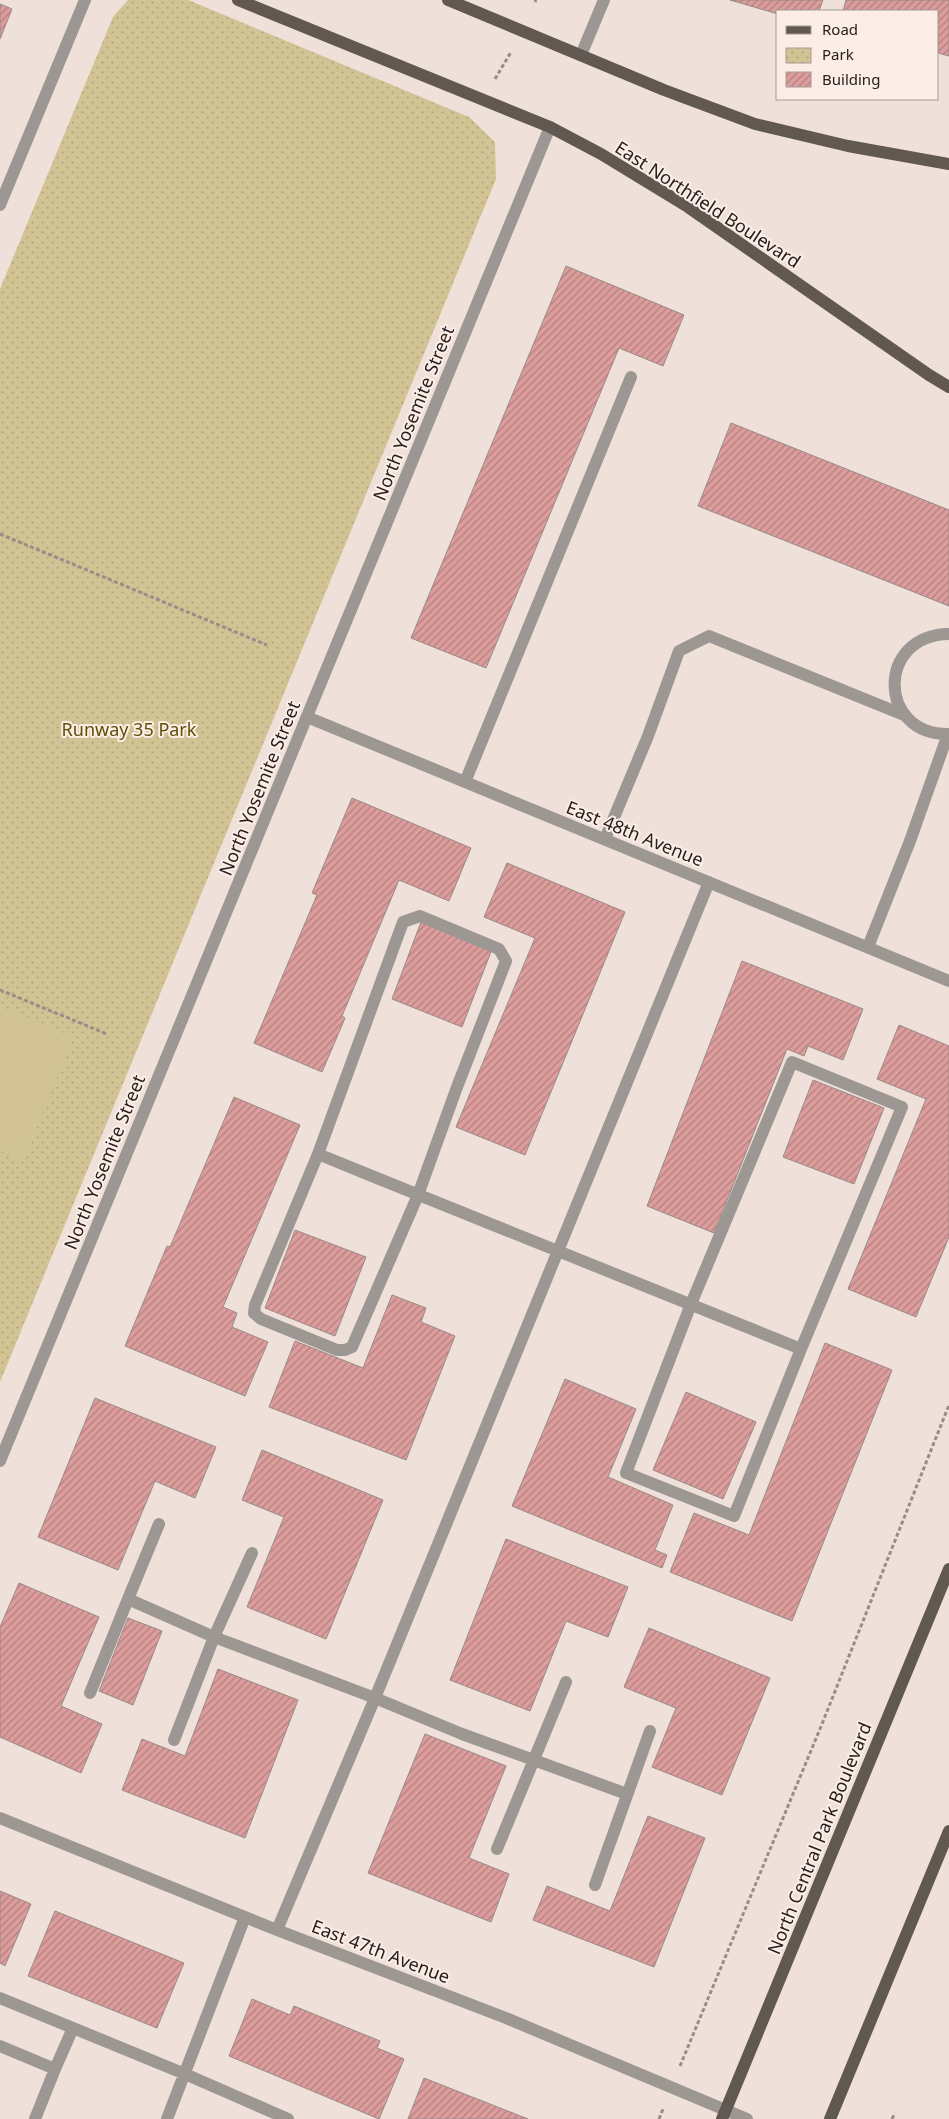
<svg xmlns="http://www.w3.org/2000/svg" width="949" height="2119" font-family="'Noto Sans',sans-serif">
	<defs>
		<pattern id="park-dots" width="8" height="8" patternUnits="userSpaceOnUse" patternTransform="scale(1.25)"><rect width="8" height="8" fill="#d1c393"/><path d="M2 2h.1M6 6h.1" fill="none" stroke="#b3a77e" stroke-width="1.8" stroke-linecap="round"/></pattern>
		<pattern id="building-hatch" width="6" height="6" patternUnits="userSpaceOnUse" patternTransform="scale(1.25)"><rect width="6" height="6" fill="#dc9d9c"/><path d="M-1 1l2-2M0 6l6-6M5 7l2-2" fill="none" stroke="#b2807f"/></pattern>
	</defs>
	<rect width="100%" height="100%" fill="#efe0d9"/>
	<path fill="url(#park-dots)" d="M 128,0 L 188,0 L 469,117 L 495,142 L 496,179 L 0,1382 L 0,289 L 113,17 Z"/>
	<path fill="#d1c393" d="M 0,1007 L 74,1037 L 23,1161 L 0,1151 Z"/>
	<path fill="url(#building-hatch)" stroke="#998988" d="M 730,0 L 823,0 L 819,11 L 778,11 L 778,14 Z
		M 846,0 L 949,0 L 949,56 L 938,53 L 938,11 L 843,11 Z
		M 0,4 L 12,9 L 0,39 Z
		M 566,266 L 684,315 L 663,366 L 619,348 L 486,668 L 411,638 Z
		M 731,423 L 949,510 L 949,606 L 698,506 Z
		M 352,798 L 471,848 L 449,901 L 399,880 L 342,1016 L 345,1018 L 322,1072 L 254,1043 L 317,895 L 312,893 Z
		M 507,863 L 625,912 L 525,1155 L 456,1127 L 535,938 L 484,917 Z
		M 421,922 L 492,949 L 462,1027 L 392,999 Z
		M 742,961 L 863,1009 L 843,1060 L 808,1046 L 804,1056 L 787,1049 L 714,1233 L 647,1206 Z
		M 899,1025 L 949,1046 L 949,1237 L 916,1317 L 848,1289 L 926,1099 L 877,1079 Z
		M 813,1080 L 884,1108 L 854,1184 L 783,1157 Z
		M 234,1097 L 300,1125 L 223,1307 L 237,1313 L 232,1327 L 268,1342 L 245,1396 L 125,1346 L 167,1246 L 170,1247 Z
		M 295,1230 L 366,1257 L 335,1336 L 265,1308 Z
		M 392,1295 L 426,1308 L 421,1322 L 455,1336 L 406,1460 L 269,1407 L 295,1341 L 363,1368 Z
		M 825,1343 L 892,1370 L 792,1621 L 670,1572 L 694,1513 L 749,1535 Z
		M 565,1379 L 636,1409 L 608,1477 L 673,1505 L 655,1550 L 667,1555 L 662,1568 L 512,1506 Z
		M 686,1392 L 756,1422 L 723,1499 L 653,1470 Z
		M 95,1398 L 216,1447 L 195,1498 L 155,1481 L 118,1570 L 38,1537 Z
		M 262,1450 L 383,1500 L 326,1639 L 247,1607 L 284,1517 L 242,1500 Z
		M 506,1539 L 628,1587 L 608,1637 L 566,1621 L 530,1711 L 450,1680 Z
		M 19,1583 L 99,1617 L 61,1706 L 102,1724 L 81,1773 L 0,1737 L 0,1627 Z
		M 128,1618 L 162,1631 L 133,1705 L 99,1691 Z
		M 649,1628 L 770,1678 L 722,1795 L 652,1767 L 676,1708 L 624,1687 Z
		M 218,1669 L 298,1700 L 245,1838 L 122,1790 L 142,1739 L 185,1756 Z
		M 425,1734 L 506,1766 L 469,1858 L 509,1874 L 491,1922 L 368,1873 Z
		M 648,1816 L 705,1838 L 654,1967 L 533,1920 L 547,1886 L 610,1911 Z
		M 0,1891 L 31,1904 L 5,1966 L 0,1963 Z
		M 55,1911 L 184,1963 L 157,2028 L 28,1976 Z
		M 252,1999 L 290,2015 L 294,2006 L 380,2041 L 377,2048 L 404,2059 L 379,2119 L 229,2056 Z
		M 424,2078 L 528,2119 L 408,2119 Z"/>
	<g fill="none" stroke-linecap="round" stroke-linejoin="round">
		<path stroke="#988d88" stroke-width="3" stroke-dasharray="4 2.5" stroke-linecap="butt" d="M 535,2 L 536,0
			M 495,79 L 511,52
			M 0,534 L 267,645
			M 0,990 L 107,1034
			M 680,2066 L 820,1729 L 949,1405
			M 659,2119 L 663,2109
			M 892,2119 L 895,2113"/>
		<path stroke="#9c9792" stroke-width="12" d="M 581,55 L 604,0
			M 0,205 L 85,0
			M 949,634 C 876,635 877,735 949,734
			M 307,717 L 949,981
			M 465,782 L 631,377
			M 605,839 L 648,736 L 679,651 L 709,636 L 904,715
			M 420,916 L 499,949 L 506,961 L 457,1087 L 418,1195 L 352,1347 L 345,1350 L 337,1350 L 261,1319 L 254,1313 L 255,1305 L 318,1154 L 403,922 Z
			M 868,947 L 910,841 L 948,734
			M 318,1154 C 479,1220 641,1284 801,1349 L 902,1107 L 792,1062 L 691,1304 L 626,1473 L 734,1516 L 801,1349
			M 0,1461 L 550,127
			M 128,1599 L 159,1524
			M 90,1693 L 128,1599 L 214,1637 L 375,1698 L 462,1734 L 627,1794
			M 174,1740 L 214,1637 L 252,1553
			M 0,1818 L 277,1930 L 506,2018 L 747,2119
			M 497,1849 L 566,1682
			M 595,1885 L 650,1731
			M 277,1930 L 375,1698 L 709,882
			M 0,1998 L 185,2074 L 288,2119
			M 0,2046 L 55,2069 L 35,2119
			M 55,2069 L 73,2028
			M 167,2119 L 245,1917"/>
		<path stroke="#615951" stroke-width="12" d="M 238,0 L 550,127 L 601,154 L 688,207 L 929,375 L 949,387
			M 448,0 L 664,90 L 755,124 L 848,146 L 949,164
			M 722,2119 L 949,1569
			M 830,2119 L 949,1831"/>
	</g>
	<g text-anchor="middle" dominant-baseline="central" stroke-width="4" stroke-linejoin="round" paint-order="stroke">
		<g font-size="18" fill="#26201e" stroke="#fcede6">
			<text transform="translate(708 204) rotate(33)">East Northfield Boulevard</text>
			<text transform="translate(413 413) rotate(-68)">North Yosemite Street</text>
			<text transform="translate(259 788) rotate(-68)">North Yosemite Street</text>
			<text transform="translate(635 833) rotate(22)">East 48th Avenue</text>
			<text transform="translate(104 1162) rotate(-68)">North Yosemite Street</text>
			<text transform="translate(819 1838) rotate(-68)">North Central Park Boulevard</text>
			<text transform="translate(381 1951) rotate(21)">East 47th Avenue</text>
		</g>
		<g font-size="18" fill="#5f4f07" stroke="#fcede6">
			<text x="129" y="729">Runway 35 Park</text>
		</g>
	</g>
	<rect x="776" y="10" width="162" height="90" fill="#fcede6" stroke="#a69b96"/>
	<rect x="786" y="26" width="25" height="8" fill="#615951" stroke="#a69b96"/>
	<text x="822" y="35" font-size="15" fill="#26201e">Road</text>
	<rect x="786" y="48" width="25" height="15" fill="url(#park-dots)" stroke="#a69b96"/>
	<text x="822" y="60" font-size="15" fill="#26201e">Park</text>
	<rect x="786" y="72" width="25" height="15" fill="url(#building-hatch)" stroke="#a69b96"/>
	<text x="822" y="85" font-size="15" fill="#26201e">Building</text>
</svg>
